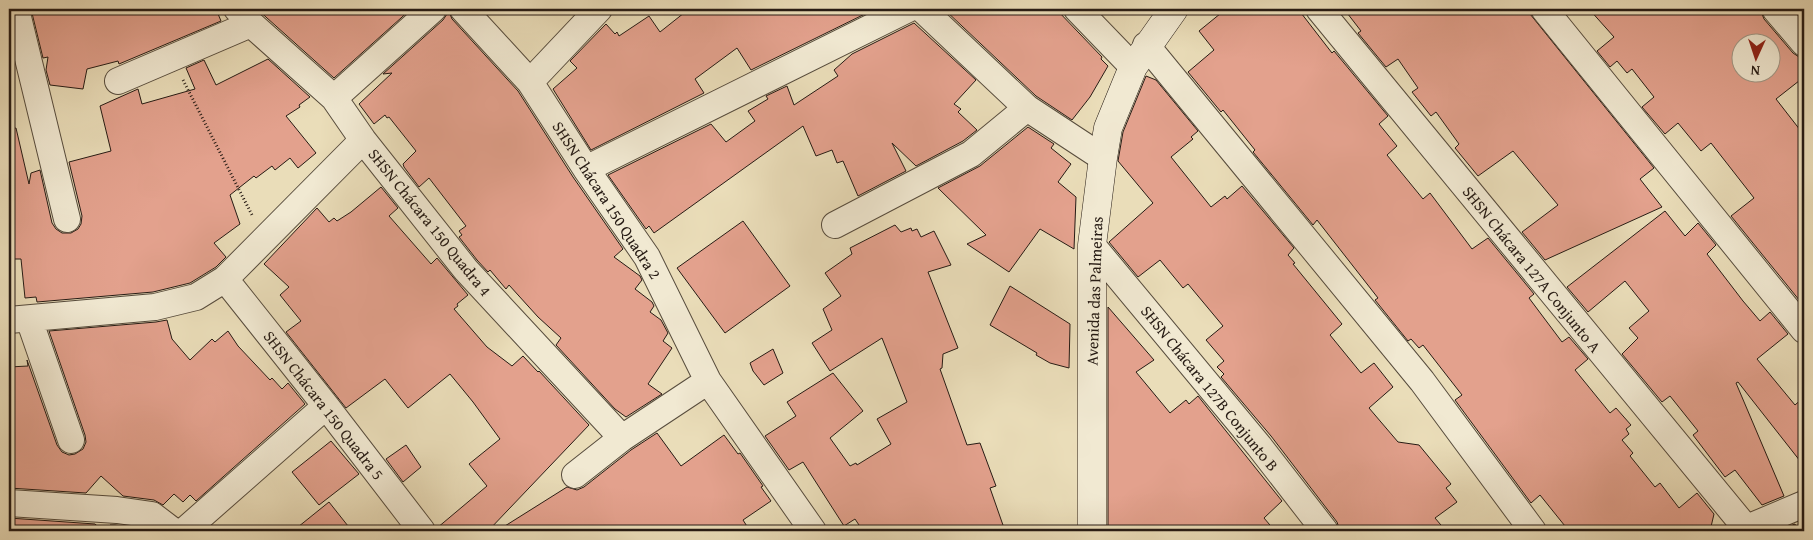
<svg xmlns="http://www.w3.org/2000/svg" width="1813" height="540" font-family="'Gentium Book Plus',serif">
	<rect width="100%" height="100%" fill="#eaddb9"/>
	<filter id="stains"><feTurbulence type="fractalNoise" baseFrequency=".004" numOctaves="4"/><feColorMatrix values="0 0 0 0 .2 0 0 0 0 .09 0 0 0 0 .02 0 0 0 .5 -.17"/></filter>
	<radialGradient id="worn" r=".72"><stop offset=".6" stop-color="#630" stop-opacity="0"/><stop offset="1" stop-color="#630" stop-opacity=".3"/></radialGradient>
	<path fill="#e3a18d" stroke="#261b14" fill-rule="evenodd" d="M 31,9 L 216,9 L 221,21 L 119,64 L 118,61 L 87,69 L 83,89 L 50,85 L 46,70 L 48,57 L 43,58 Z
		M 257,9 L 411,9 L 334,78 Z
		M 448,9 L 452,19 L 518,91 L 573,177 L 623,249 L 614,257 L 640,276 L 642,280 L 635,289 L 652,302 L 654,306 L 650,312 L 661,320 L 668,333 L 663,341 L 672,348 L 648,384 L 662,394 L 626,417 L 615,409 L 556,345 L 561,338 L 538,317 L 509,285 L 506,289 L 490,270 L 488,272 L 477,260 L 459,237 L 462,235 L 459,231 L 466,226 L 429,178 L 419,187 L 404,167 L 403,164 L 416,151 L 389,117 L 387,118 L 385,115 L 374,124 L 359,104 L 392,73 L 383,74 L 443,20 L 447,14 Z
		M 689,9 L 875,9 L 751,70 L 737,48 L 695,79 L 704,93 L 591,150 L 553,89 L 577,68 L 570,61 L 606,24 L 615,34 L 617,32 L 619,36 L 649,16 L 660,32 Z
		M 944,9 L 1056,9 L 1102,57 L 1101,59 L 1108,66 L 1090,97 L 1072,120 L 1036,96 Z
		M 1226,9 L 1298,9 L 1332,53 L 1334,51 L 1388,116 L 1379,124 L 1397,146 L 1387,155 L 1423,199 L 1430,193 L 1472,249 L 1488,238 L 1534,294 L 1529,298 L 1562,342 L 1569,337 L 1588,359 L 1575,370 L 1610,413 L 1616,408 L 1631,425 L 1626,429 L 1629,434 L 1622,440 L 1633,453 L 1630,456 L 1655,487 L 1660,483 L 1679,508 L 1697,493 L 1714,514 L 1710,531 L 1569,531 L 1540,495 L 1531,503 L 1455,400 L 1462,395 L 1423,345 L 1419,348 L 1411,339 L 1408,341 L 1375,300 L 1378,298 L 1317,220 L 1313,225 L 1253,152 L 1255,150 L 1223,110 L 1221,112 L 1188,72 L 1214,50 L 1199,31 Z
		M 1344,9 L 1526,9 L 1654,168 L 1640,179 L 1662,207 L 1545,260 L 1522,232 L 1558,205 L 1513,151 L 1478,176 L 1455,148 L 1459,144 L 1436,112 L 1431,116 L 1412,92 L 1418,88 L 1398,59 L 1386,67 L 1358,33 L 1361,31 Z
		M 1589,9 L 1760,9 L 1764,19 L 1793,53 L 1799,57 L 1804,58 L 1804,77 L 1776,99 L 1804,135 L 1804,306 L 1731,216 L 1754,198 L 1711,143 L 1701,151 L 1678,123 L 1665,134 L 1642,107 L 1654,97 L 1632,69 L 1627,73 L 1617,61 L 1610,67 L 1597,51 L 1614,37 ZM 1740,42 L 1770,42 L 1770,72 L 1740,72 Z
		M 1794,9 L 1804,9 L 1804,20 Z
		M 914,23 L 976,80 L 954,104 L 961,109 L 958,112 L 977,130 L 963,141 L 916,166 L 892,143 L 906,171 L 858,196 L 843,161 L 837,163 L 832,150 L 816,156 L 803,126 L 654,233 L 649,226 L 646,229 L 608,175 L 711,124 L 726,142 L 755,121 L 748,111 L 768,99 L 766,96 L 787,86 L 794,105 L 838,76 L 834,70 L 852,54 Z
		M 9,43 L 14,65 L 9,66 Z
		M 268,59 L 310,97 L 299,105 L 300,107 L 286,116 L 316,153 L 298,168 L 290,158 L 275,170 L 272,166 L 256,178 L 254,176 L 230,195 L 240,224 L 214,243 L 226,257 L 216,267 L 190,283 L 153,292 L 37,302 L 36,297 L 25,298 L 21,259 L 9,259 L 9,129 L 16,128 L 29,184 L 31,173 L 40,170 L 52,223 L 56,229 L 62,233 L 71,233 L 78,229 L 81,224 L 82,216 L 69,162 L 111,151 L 100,106 L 138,89 L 142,104 L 195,89 L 186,68 L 204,60 L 216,85 Z
		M 1146,76 L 1156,80 L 1198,131 L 1191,137 L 1193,139 L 1171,157 L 1211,207 L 1225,196 L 1227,199 L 1242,186 L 1294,248 L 1288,255 L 1295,263 L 1293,264 L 1342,324 L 1330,335 L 1361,373 L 1374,363 L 1393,387 L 1369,408 L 1398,442 L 1419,445 L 1451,484 L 1446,488 L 1457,502 L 1435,518 L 1446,531 L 1340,531 L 1337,522 L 1271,436 L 1221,377 L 1224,374 L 1217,367 L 1224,361 L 1206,340 L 1223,326 L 1188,284 L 1183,288 L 1160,260 L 1138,277 L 1109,242 L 1153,203 L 1118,161 L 1123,132 Z
		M 1028,127 L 1054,144 L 1051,148 L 1071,164 L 1058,182 L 1076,197 L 1074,249 L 1040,229 L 1009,272 L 967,244 L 986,235 L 938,188 L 980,166 Z
		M 381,187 L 398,208 L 389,216 L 431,264 L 437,258 L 468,295 L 457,304 L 458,306 L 454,309 L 487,347 L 512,366 L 523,356 L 538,372 L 539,371 L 589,425 L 488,531 L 437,531 L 437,528 L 487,486 L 469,464 L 500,439 L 473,402 L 450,374 L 408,408 L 385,379 L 346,408 L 286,332 L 301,321 L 280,295 L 289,287 L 264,264 L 317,208 L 329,222 L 334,218 L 337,221 L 351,212 Z
		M 1665,211 L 1685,236 L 1698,223 L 1716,245 L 1707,254 L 1743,301 L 1760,321 L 1770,312 L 1788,334 L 1757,359 L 1795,405 L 1804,397 L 1804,466 L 1738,382 L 1736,383 L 1784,496 L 1762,505 L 1735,470 L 1725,477 L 1693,435 L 1698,431 L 1670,396 L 1662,402 L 1622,354 L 1638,338 L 1629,328 L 1649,311 L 1625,281 L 1588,312 L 1567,287 Z
		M 743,221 L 790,286 L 725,333 L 677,268 Z
		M 895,225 L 901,232 L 911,228 L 912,231 L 917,229 L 921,237 L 934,231 L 951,265 L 928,272 L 958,348 L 943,354 L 942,368 L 940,369 L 967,445 L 980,443 L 996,486 L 990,488 L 1004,528 L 993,531 L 863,531 L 855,519 L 844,526 L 803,462 L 789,470 L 765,436 L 796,416 L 787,402 L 833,373 L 863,411 L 830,438 L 850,466 L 856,463 L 857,465 L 891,444 L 877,419 L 907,402 L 882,338 L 830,371 L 812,343 L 832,330 L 823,309 L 841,296 L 825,273 L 852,254 L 850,248 Z
		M 1010,286 L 1070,324 L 1069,368 L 1050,363 L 1036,355 L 1037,353 L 990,325 Z
		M 1108,307 L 1154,360 L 1136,372 L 1170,413 L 1186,400 L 1189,404 L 1198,396 L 1282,501 L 1264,518 L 1275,531 L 1108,531 Z
		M 167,320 L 172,339 L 190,360 L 212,339 L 215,342 L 228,331 L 238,346 L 270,380 L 272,378 L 282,389 L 288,383 L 305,404 L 196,501 L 190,495 L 183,502 L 174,494 L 163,505 L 154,500 L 123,496 L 101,476 L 86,493 L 9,488 L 9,367 L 28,366 L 27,360 L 57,445 L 62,452 L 69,455 L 75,454 L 83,449 L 86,442 L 85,435 L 49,331 L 156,322 Z
		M 773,349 L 783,373 L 764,385 L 753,371 L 750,363 Z
		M 657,433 L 681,466 L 724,435 L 738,454 L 740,453 L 763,486 L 761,487 L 771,501 L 743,520 L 750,531 L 497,531 L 567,487 L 577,490 L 584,487 L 631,450 Z
		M 331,441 L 359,474 L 319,505 L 292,472 Z
		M 406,445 L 421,467 L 403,482 L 386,459 Z
		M 329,502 L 352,531 L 293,531 Z
		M 9,518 L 95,524 L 103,531 L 16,531 Z
		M 1795,524 L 1798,531 L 1778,531 Z
		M 110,525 L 115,525 L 139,528 L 136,531 L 104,531 Z"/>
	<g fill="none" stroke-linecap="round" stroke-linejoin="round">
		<defs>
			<path id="street" d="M 16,9 L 67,219
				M 237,9 L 251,24 L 334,98 L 363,140 L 466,270 L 622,438
				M 463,9 L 530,82 L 586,169 L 647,257 L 708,381 L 813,531
				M 922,9 L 1027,108 L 1103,158
				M 1077,9 L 1133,67
				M 1319,9 L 1746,528
				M 1544,9 L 1804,330
				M 1775,9 L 1804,43
				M 1146,45 L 1422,381 L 1533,531
				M 118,81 L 251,24
				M 530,82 L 599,9
				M 334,98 L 433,9
				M 586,169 L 908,9
				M 835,225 L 971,154 L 1027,108
				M 1092,245 L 1259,446 L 1325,531
				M 225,279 L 326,406 L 422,531
				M 29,319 L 71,440
				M 9,320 L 155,307 L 196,297 L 225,279 L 363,140
				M 575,475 L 622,438 L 708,381
				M 9,503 L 117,510 L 152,515 L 173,531
				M 184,531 L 326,406
				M 1740,531 L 1804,504"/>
			<path id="secondary" d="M 1092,531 L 1092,245 L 1103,158 L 1108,128 L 1133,67 L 1174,9"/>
		</defs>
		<use href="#street" stroke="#574c3d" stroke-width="28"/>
		<use href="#secondary" stroke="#261b14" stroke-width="29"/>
		<path stroke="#261b14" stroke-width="3" stroke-dasharray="1 2.5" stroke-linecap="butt" d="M 183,80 L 253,217"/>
		<use href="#street" stroke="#f1e9d2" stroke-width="26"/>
		<use href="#secondary" stroke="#f1e9d2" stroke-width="28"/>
	</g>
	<g text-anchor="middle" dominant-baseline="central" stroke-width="4" stroke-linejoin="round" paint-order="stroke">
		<g font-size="16" fill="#261b14" stroke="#f1e9d2">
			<text transform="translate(607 200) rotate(57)">SHSN Chácara 150 Quadra 2</text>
			<text transform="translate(430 222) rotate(51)">SHSN Chácara 150 Quadra 4</text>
			<text transform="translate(1532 269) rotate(51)">SHSN Chácara 127A Conjunto A</text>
			<text transform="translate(1094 291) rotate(-88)">Avenida das Palmeiras</text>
			<text transform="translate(1210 388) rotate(51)">SHSN Chácara 127B Conjunto B</text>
			<text transform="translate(324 405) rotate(52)">SHSN Chácara 150 Quadra 5</text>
		</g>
	</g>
	<rect width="1813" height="540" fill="none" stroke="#eaddb9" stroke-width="30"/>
	<rect x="10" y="10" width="1793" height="520" fill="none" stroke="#261b14" stroke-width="2.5"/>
	<rect x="15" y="15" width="1783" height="510" fill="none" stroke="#261b14"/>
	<g transform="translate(1756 58) rotate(183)"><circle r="24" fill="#f1e9d2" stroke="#a09786"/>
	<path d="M0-4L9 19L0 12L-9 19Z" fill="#8f2418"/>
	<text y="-8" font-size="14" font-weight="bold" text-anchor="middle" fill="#261b14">N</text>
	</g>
	<rect width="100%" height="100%" filter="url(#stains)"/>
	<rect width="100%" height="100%" fill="url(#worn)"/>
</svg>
